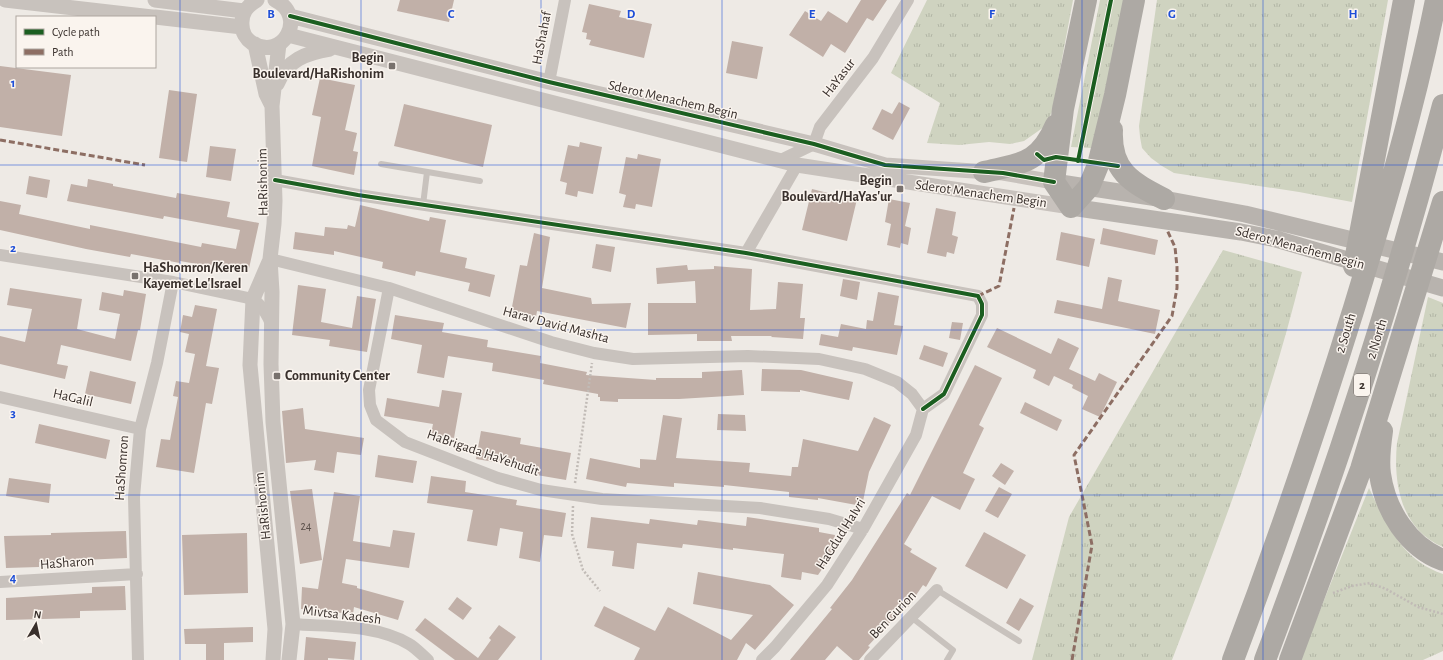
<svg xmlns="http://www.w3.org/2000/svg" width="1443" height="660" font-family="'Alegreya Sans',sans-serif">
	<defs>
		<pattern id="grass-tufts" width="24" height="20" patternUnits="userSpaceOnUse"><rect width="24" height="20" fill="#cfd3c0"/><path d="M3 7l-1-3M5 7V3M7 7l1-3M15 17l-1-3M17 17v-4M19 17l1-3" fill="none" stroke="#b2b5a5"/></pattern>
	</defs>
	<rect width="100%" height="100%" fill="#eeeae5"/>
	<path fill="url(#grass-tufts)" d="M 927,0 L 1073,0 L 1052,112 L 1044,127 L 1024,141 L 1010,144 L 989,142 L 959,145 L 927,143 L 940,103 L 891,73 Z
		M 1100,0 L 1124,0 L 1099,124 L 1091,148 L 1071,147 Z
		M 1157,0 L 1388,0 L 1352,202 L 1299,192 L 1174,173 L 1162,166 L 1151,158 L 1142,148 L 1140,137 L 1139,126 Z
		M 1223,250 L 1302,272 C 1270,405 1221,532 1172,660 L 1032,660 L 1069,517 Z
		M 1428,297 L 1443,303 L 1443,547 C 1401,529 1393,484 1397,443 Z
		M 1369,488 C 1386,524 1402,560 1443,574 L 1443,651 L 1423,660 L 1300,660 Z"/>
	<path fill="#c1b0a8" d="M 400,0 L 454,0 L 449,22 L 397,11 Z
		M 861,0 L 887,0 L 873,21 L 867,18 L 845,53 L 831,44 L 823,57 L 789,35 L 805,11 L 821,21 L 828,11 L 847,23 Z
		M 589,4 L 621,11 L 619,17 L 652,24 L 644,58 L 589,45 L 591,40 L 586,39 L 587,33 L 582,32 Z
		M 732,41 L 763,47 L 757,79 L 726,73 Z
		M 0,66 L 71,75 L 62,136 L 0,127 Z
		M 320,78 L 355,85 L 345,130 L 357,133 L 353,151 L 358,152 L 354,175 L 312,166 L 321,117 L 312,115 Z
		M 169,90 L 197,94 L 187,162 L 159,158 Z
		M 899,102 L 910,108 L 893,140 L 872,129 L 882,109 L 892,114 Z
		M 404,104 L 492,125 L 483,167 L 394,146 Z
		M 580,142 L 602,147 L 593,194 L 578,191 L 577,197 L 565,194 L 567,183 L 560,181 L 568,145 L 579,147 Z
		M 210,146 L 236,149 L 231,181 L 206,177 Z
		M 638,154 L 661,159 L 652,207 L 636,204 L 635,209 L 623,207 L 626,195 L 619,193 L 626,157 L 637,159 Z
		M 29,176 L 50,180 L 47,198 L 26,194 Z
		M 88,179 L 113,184 L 113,186 L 176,198 L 177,193 L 230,202 L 227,217 L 259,223 L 248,273 L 180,261 L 180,263 L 131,254 L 130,257 L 86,249 L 0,230 L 0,201 L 21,205 L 19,214 L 90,229 L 90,225 L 201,247 L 202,243 L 236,249 L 240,230 L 164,216 L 163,219 L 67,201 L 71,184 L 87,187 Z
		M 812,189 L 844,197 L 846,192 L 858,195 L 847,241 L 802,230 Z
		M 889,199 L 910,203 L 905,226 L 911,228 L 908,245 L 901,243 L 900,248 L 887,245 L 891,224 L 885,222 Z
		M 360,205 L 429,221 L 430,217 L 446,220 L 440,252 L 467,258 L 465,268 L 495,275 L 490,297 L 468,291 L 470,283 L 416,271 L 415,276 L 382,268 L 383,262 L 334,251 L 334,255 L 293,249 L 295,232 L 324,236 L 325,227 L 347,229 L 348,225 L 355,227 Z
		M 936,208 L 956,212 L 952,235 L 958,237 L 954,254 L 947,252 L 946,257 L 927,253 Z
		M 1103,228 L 1158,240 L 1155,255 L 1100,244 Z
		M 1061,232 L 1095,239 L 1089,267 L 1056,260 Z
		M 534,233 L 550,237 L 542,288 L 591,298 L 592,304 L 631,303 L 626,328 L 537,311 L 536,317 L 511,312 L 520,265 L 527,266 Z
		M 596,244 L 615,247 L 611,272 L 592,268 Z
		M 687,265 L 688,270 L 714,269 L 714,266 L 752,269 L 750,310 L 776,309 L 778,282 L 803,284 L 800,318 L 805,318 L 803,339 L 771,337 L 772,336 L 731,336 L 732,341 L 697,341 L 697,334 L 648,335 L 648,303 L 696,303 L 695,281 L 657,284 L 656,268 Z
		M 1108,277 L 1122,280 L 1118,301 L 1160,310 L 1155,334 L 1054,313 L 1057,300 L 1102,309 Z
		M 843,279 L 860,282 L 857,300 L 840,296 Z
		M 298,285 L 326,289 L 321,322 L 352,328 L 357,296 L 376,299 L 367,352 L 329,346 L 330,340 L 292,335 Z
		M 10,288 L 82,299 L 77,329 L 115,339 L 120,314 L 99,310 L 102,292 L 123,296 L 124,290 L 146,294 L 140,330 L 138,330 L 131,361 L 61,345 L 57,364 L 68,366 L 65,379 L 0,364 L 0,336 L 25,342 L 32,309 L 7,305 Z
		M 878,292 L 899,296 L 894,325 L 903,326 L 897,355 L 853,347 L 852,351 L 819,345 L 821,334 L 838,337 L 841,324 L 866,329 L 867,320 L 873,321 Z
		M 195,305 L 217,309 L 206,366 L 219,368 L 212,404 L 206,403 L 194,473 L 156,467 L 161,439 L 170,440 L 178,397 L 173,396 L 176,381 L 189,383 L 195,354 L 185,352 L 189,334 L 180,332 L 183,315 L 192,317 Z
		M 395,315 L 444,323 L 442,332 L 488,340 L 487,347 L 541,356 L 540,363 L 587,372 L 586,375 L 656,380 L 656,378 L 702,378 L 702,372 L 742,370 L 744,395 L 679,399 L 618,399 L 618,402 L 600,401 L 600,397 L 598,397 L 598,394 L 543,384 L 544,380 L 492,371 L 493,363 L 448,356 L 444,378 L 417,373 L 422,345 L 391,339 Z
		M 952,322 L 963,323 L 960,340 L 949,338 Z
		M 997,328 L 1051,354 L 1058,338 L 1079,348 L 1069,369 L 1095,381 L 1099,373 L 1117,382 L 1100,417 L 1082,409 L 1088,396 L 1072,388 L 1073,385 L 1054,376 L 1049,386 L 1033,378 L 1036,370 L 987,347 Z
		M 924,345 L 948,353 L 943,367 L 919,359 Z
		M 975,365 L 1002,378 L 979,425 L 984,428 L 963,473 L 975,479 L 960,510 L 932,496 L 904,544 L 912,549 L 910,552 L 937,568 L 926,587 L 923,585 L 908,607 L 906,605 L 868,646 L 870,647 L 859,660 L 853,660 L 837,646 L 825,660 L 790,660 L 832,609 L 830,608 L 852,580 L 907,493 L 910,495 Z
		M 762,369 L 801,370 L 853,382 L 849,400 L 800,390 L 800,392 L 761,391 Z
		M 90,371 L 136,382 L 131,404 L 85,394 Z
		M 442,390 L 462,393 L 454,438 L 431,434 L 433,424 L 384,416 L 387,398 L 439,407 Z
		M 1025,402 L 1062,420 L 1057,431 L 1020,413 Z
		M 303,408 L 305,429 L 364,438 L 361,455 L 337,452 L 334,473 L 314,470 L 316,460 L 286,463 L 282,411 Z
		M 718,414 L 745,415 L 746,431 L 717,430 Z
		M 663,415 L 682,418 L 676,458 L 750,463 L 749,472 L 791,476 L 792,467 L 798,467 L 803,439 L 858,451 L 874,417 L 891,425 L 869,472 L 862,506 L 818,498 L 818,500 L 789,497 L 789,492 L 724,485 L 724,487 L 674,483 L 674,487 L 627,483 L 626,487 L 586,479 L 590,458 L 640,468 L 640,459 L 656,460 Z
		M 39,424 L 110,440 L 106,459 L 35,443 Z
		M 481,431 L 521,438 L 520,444 L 571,453 L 566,480 L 525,473 L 526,467 L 476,459 Z
		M 378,455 L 417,461 L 413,483 L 375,477 Z
		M 1001,463 L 1014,471 L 1005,485 L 992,476 Z
		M 431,476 L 466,481 L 465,492 L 517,500 L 516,505 L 566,513 L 562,537 L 544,535 L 540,562 L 519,558 L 523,532 L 500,528 L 497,546 L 467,541 L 473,510 L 427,503 Z
		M 9,478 L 51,484 L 49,503 L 6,496 Z
		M 999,487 L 1012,494 L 998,518 L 985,511 Z
		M 312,489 L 322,560 L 300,564 L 290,491 Z
		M 334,492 L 360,496 L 353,541 L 390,547 L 393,530 L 415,533 L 409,568 L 346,559 L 342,583 L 357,586 L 357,588 L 404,601 L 398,620 L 354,607 L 353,614 L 301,609 L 302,587 L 318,589 Z
		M 591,517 L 649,524 L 650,519 L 697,525 L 698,520 L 746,526 L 747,517 L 819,528 L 819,532 L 835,535 L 831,556 L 818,575 L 802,572 L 801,580 L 781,577 L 784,554 L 733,548 L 733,550 L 683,544 L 682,548 L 637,543 L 634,569 L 612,566 L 614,551 L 587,548 Z
		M 126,531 L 127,558 L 39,562 L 39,567 L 6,568 L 4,536 L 51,535 L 51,533 Z
		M 984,532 L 1026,555 L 1007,589 L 965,566 Z
		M 247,533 L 248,593 L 184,595 L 182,535 Z
		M 698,572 L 770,585 L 794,605 L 755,650 L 746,643 L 737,660 L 634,660 L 640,648 L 594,626 L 604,606 L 655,631 L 668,607 L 731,640 L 753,615 L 693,604 Z
		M 125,586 L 126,610 L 80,611 L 80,618 L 6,620 L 6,598 L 92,593 L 92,587 Z
		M 457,597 L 472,608 L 463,620 L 448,609 Z
		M 1020,598 L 1034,606 L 1019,631 L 1006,623 Z
		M 425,618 L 478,658 L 491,640 L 489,638 L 499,625 L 516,637 L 498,660 L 455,660 L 415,630 Z
		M 253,627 L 253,642 L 224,643 L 224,660 L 206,660 L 206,644 L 185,644 L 184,629 Z
		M 306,637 L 356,642 L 354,660 L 328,658 L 328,660 L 304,660 Z"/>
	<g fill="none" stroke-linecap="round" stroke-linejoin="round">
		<path stroke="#c1bbb6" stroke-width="2.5" stroke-dasharray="2 2" stroke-linecap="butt" d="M 575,483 L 592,363
			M 573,506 L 572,534 L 583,570 L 600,591
			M 1333,593 L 1352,586 L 1370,583 L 1386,589 L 1418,607 L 1443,614"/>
		<path stroke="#c8c2bd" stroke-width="6" d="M 381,164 L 480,181
			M 423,205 L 427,172
			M 937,590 L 1019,641
			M 911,617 L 953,650 L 947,660"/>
		<path stroke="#c8c2bd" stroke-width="12" d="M 549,82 L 565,0
			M 781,160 L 814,144 L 820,127 L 873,58 L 908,0
			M 275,180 L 358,195 L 746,253 L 978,296 L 982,304 L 982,315 L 944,394 L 923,409
			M 746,253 L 797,165
			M 0,255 L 173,282 L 253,299 C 262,306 267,313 271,324
			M 270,259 L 389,288 L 551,342 L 594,353 L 633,359 L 748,356 L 819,359 L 865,369 L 897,382 L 912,394 L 923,409
			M 389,288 L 369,390 L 370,405 L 376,420 L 405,442 L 498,478 L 541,490 L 602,499 L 760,508 L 829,519 L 863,529
			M 0,397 L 140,429
			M 0,582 L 137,574
			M 293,624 C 331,627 375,624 409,644 C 416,648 422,655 428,660
			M 138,660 L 134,497 L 140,429 L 157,363 L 173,282
			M 762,660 L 775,647 L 827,585 L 863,529 L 916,435 L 923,409
			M 870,660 L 937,590"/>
		<path stroke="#c8c2bd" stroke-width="15" d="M 5,0 L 152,17
			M 155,0 L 244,11
			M 257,0 C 247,6 241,13 242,25 C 242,32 246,39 252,43 C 283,62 308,16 275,0
			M 290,16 L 549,82 L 814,144 L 885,165 L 1003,173 L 1054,182
			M 155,17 L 242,27
			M 288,35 L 797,165 L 1071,207
			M 255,44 L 266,94 L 272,106
			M 279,44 L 272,106 L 275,201 L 274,224 L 270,259 L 272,292 L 271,364 L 273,422 L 293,624 L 289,660
			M 277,84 C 287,60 306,53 330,49
			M 269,262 L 253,299 L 250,365 L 275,629 L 273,660"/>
		<path stroke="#b8b3ae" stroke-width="17" d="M 1054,182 L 1164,199 L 1245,214 L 1443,262
			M 1071,207 L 1241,232 L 1276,239 L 1443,288"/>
		<path stroke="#ada9a4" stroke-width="22" d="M 1086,0 L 1063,109 L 1054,182 L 1071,207 L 1089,187 L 1098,165 L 1115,95 L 1134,0
			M 1112,130 C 1110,171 1131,182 1164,199
			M 984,172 C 1022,163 1039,164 1056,125
			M 1354,266 L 1404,0
			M 1382,431 C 1380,445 1378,460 1380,474 C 1385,510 1408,547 1443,560
			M 1233,660 C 1277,544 1317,427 1354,308 C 1385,206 1415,105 1436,0
			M 1265,660 C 1334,478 1394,293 1443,105
			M 1290,660 L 1361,469 L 1443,202"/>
		<path stroke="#8d6e63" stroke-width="3" stroke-dasharray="6 3" stroke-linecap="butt" d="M 0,140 L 145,165
			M 978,296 L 999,286 L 1014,208
			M 1072,660 L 1092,545 L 1074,455 L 1172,316 L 1177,288 L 1177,267 L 1175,247 L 1167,230"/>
		<defs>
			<path id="cycleway" d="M 290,16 L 549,82 L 814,144 L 885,165 L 1003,173 L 1054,182
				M 1037,154 L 1044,160 L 1056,157 L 1118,166
				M 1078,161 L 1111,0
				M 275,180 L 358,195 L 746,253 L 978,296 L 982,304 L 982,315 L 944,394 L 923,409"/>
		</defs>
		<use href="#cycleway" stroke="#faf4ee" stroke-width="6"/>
		<use href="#cycleway" stroke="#1b5e20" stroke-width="4"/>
	</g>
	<path fill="none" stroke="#1d4ed8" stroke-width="1" stroke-opacity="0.55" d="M 180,0 L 180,660M 361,0 L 361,660M 541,0 L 541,660M 722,0 L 722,660M 902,0 L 902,660M 1082,0 L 1082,660M 1263,0 L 1263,660M 0,165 L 1443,165M 0,330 L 1443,330M 0,495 L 1443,495"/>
	<g fill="#78716d" stroke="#faf4ee" stroke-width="1.5">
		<rect x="388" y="62" width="8" height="8" rx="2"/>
		<rect x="896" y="185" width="8" height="8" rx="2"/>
		<rect x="131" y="272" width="8" height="8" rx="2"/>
		<rect x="273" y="372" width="8" height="8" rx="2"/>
	</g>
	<g text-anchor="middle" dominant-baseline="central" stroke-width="3" stroke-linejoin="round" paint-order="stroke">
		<g font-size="12" fill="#5b504b">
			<text x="306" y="526">24</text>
		</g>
		<rect fill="#faf4ee" stroke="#736b66" stroke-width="1" x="1354" y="374" width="16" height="22" rx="3"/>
		<g font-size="13" font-weight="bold" fill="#39302c">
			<text x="1362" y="385">2</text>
		</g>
		<g font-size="14" fill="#39302c" stroke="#faf4ee">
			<text transform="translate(542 38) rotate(-79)">HaShahaf</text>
			<text transform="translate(839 78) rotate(-52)">HaYasur</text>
			<text transform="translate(673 100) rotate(13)">Sderot Menachem Begin</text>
			<text transform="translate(263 182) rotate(-91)">HaRishonim</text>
			<text transform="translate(981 194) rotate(8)">Sderot Menachem Begin</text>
			<text transform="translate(1300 248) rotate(15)">Sderot Menachem Begin</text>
			<text transform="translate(556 325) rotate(15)">Harav David Mashta</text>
			<text transform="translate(1346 333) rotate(-73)">2 South</text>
			<text transform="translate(1377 339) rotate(-73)">2 North</text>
			<text transform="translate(73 398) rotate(13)">HaGalil</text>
			<text transform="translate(483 453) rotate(19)">HaBrigada HaYehudit</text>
			<text transform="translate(122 468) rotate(-86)">HaShomron</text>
			<text transform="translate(263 506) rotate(-96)">HaRishonim</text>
			<text transform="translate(841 534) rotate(-58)">HaGdud HaIvri</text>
			<text transform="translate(67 563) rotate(-4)">HaSharon</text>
			<text transform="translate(342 615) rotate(7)">Mivtsa Kadesh</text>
			<text transform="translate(893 615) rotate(-46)">Ben Gurion</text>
		</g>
		<g font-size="14" font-weight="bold" fill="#39302c" stroke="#faf4ee" text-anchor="end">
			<text x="384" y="58">Begin<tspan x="384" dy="16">Boulevard/HaRishonim</tspan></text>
			<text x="892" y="181">Begin<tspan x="892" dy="16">Boulevard/HaYas'ur</tspan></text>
			<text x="143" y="268" text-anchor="start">HaShomron/Keren<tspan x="143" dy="16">Kayemet Le'Israel</tspan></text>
			<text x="285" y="376" text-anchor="start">Community Center</text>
		</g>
	</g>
	<g font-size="13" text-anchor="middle" font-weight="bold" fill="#1d4ed8" stroke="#faf4ee" stroke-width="3" stroke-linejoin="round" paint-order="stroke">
		<text x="271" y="18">B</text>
		<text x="451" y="18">C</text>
		<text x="631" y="18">D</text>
		<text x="812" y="18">E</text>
		<text x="992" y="18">F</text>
		<text x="1172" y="18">G</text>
		<text x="1353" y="18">H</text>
		<text x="13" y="87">1</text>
		<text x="13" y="252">2</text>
		<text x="13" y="417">3</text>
		<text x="13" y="582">4</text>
	</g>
	<rect x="16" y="16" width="140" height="52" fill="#faf4ee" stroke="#ada6a0"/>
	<rect x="24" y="29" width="20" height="6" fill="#1b5e20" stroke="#ada6a0"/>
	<text x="52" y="36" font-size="12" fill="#39302c">Cycle path</text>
	<rect x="24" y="49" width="20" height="6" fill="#8d6e63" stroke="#ada6a0"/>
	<text x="52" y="56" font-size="12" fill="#39302c">Path</text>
	<g transform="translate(36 624) rotate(9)" stroke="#faf4ee" stroke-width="3" paint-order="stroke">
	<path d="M0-3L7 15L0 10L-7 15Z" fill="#39302c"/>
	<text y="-6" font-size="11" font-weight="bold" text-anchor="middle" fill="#39302c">N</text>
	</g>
</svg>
